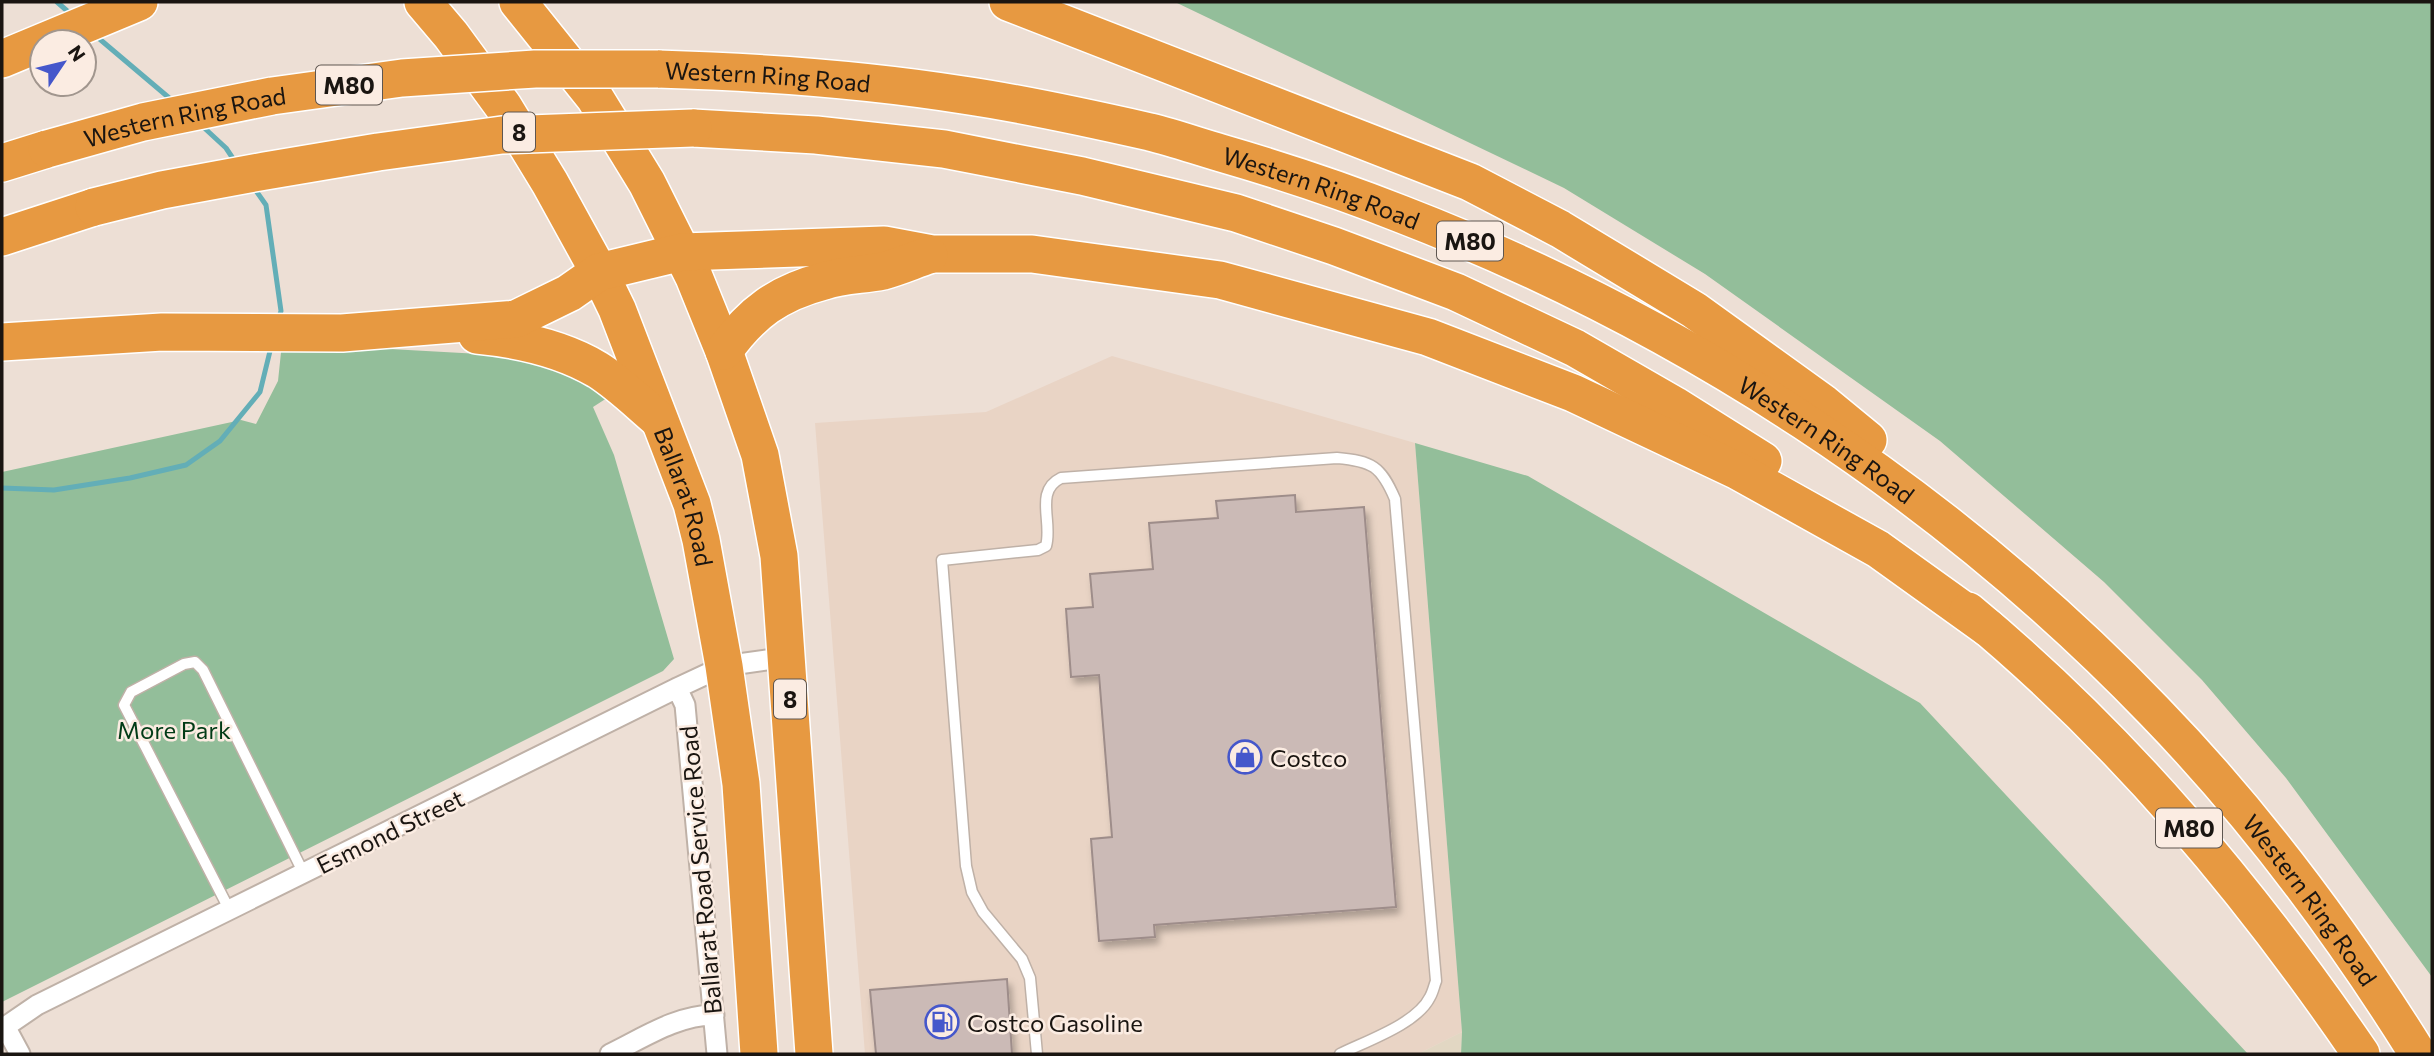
<svg xmlns="http://www.w3.org/2000/svg" width="2434" height="1056" font-family="Commissioner,sans-serif">
	<defs>
		<filter id="shadow"><feDropShadow dx="3.5" dy="6" stdDeviation="3.5" flood-color="#0004"/></filter>
	</defs>
	<rect width="100%" height="100%" fill="#eddfd5"/>
	<path fill="#e9d4c5" d="M 1112,356 L 1415,443 L 1462,1032 L 1418,1054 L 865,1054 L 815,423 L 986,412 Z"/>
	<path fill="#e2d7c3" d="M 1462,1032 L 1461,1054 L 1418,1054 Z"/>
	<path fill="#93be9a" d="M 1175,2 L 2432,2 L 2432,977 L 2286,778 L 2202,680 L 2104,582 L 1940,441 L 1705,274 L 1564,188 Z
		M 282,343 L 498,355 L 574,372 L 607,398 L 593,407 L 614,455 L 674,659 L 663,671 L 2,1002 L 2,472 L 241,420 L 256,424 L 278,381 Z
		M 1415,443 L 1528,476 L 1920,703 L 2248,1054 L 1461,1054 L 1462,1032 Z"/>
	<g fill="none" stroke-linecap="round" stroke-linejoin="round">
		<path stroke="#63aeb7" stroke-width="5" d="M 57,2 L 73,16
			M 96,36 L 174,102
			M 200,124 L 226,148 L 236,163
			M 254,188 L 266,205 L 281,311 L 278,320
			M 2,488 L 54,490 L 130,478 L 186,465 L 220,441 L 260,392 L 271,347"/>
	</g>
	<path fill="#cbbab6" stroke="#9e8d8a" stroke-width="2" filter="url(#shadow)" d="M 1295,495 L 1296,512 L 1364,507 L 1396,907 L 1154,925 L 1155,937 L 1099,941 L 1091,839 L 1112,837 L 1099,675 L 1071,677 L 1066,609 L 1093,607 L 1090,574 L 1153,569 L 1149,523 L 1218,518 L 1216,501 Z
		M 1007,979 L 1012,1054 L 876,1054 L 870,990 Z"/>
	<g fill="none" stroke-linecap="round" stroke-linejoin="round">
		<defs>
			<path id="lane" d="M 229,909 L 124,705 L 131,692 L 184,664 L 195,662 L 203,670 L 304,874
				M 1037,1054 L 1030,978 L 1022,959 L 983,912 L 972,892 L 966,866 L 942,560 L 1038,550 L 1046,546 C 1053,522 1034,491 1061,478 L 1337,458 C 1372,461 1381,466 1395,499 L 1436,981 C 1434,986 1433,992 1430,997 C 1417,1024 1366,1041 1340,1054"/>
			<path id="street" d="M 677,688 L 685,705 L 717,1054
				M 6,1028 L 20,1054
				M 2,1029 L 37,1005 L 677,688 L 724,666 L 788,657
				M 610,1054 C 643,1038 677,1015 714,1015"/>
			<g id="highway">
				<path id="s1" d="M 423,2 L 451,35 L 503,106 L 550,183 L 599,272 L 617,309 L 692,504 L 701,540 L 724,666 L 741,784 L 759,1054"/>
				<path d="M 518,2 L 595,98 L 647,183 L 694,277 L 724,351 L 760,455 L 779,556 L 814,1054"/>
				<path d="M 1008,2 L 1470,182 L 1560,229 L 1694,310 L 1823,403 L 1868,440"/>
				<path d="M 2,59 L 139,2"/>
				<path id="s2" d="M 658,69 C 760,72 862,79 963,95 C 1025,104 1088,118 1150,132 C 1174,138 1197,146 1221,153 C 1283,171 1341,190 1401,214 C 1683,323 1944,493 2154,711 C 2254,814 2342,932 2418,1054"/>
				<path d="M 693,128 L 816,135 L 944,149 L 1082,176 L 1236,213 L 1334,246 L 1456,292 L 1575,348 L 1674,405 L 1763,461"/>
				<path d="M 2,163 L 47,149"/>
				<path d="M 2,237 L 94,207"/>
				<path d="M 477,335 C 518,339 563,349 598,370 C 620,384 639,403 658,419"/>
				<path d="M 2,342 L 162,332 L 342,333 L 516,319 L 569,293 L 599,272 L 682,252 L 884,245 L 932,254 L 1032,254 L 1220,280 L 1428,337 L 1573,393 L 1738,471 L 1878,549 L 1988,628"/>
				<path d="M 724,351 C 751,313 778,293 824,281 C 843,275 863,275 883,271 C 898,267 914,260 929,255"/>
				<path d="M 1968,611 C 2122,738 2249,890 2361,1054"/>
			</g>
		</defs>
		<use href="#lane" stroke="#bfb1a7" stroke-width="13"/>
		<use href="#street" stroke="#bfb1a7" stroke-width="23"/>
		<use href="#highway" stroke="#fff" stroke-width="40"/>
		<use href="#lane" stroke="#fff" stroke-width="10"/>
		<use href="#street" stroke="#fff" stroke-width="19"/>
		<use href="#highway" stroke="#e79941" stroke-width="37"/>
		<defs>
			<g id="highway-bridge">
				<path id="s3" d="M 47,149 L 143,122 L 272,96 L 402,78 L 535,69 L 658,69"/>
				<path d="M 94,207 L 162,190 L 265,171 L 378,152 L 502,135 L 693,128"/>
			</g>
		</defs>
		<use href="#highway-bridge" stroke="#fff" stroke-width="40" stroke-linecap="butt"/>
		<use href="#highway-bridge" stroke="#e79941" stroke-width="37"/>
	</g>
	<defs>
		<symbol id="shop-ring" viewBox="-11 -11 22 22"><circle r="9.5" fill="#fbece2" stroke="#4557cb" stroke-width="1.5"/><path d="M-5-2.5h2.3a2.7 3.5 0 0 1 5.4 0H5L5.5 6h-11ZM-1.5-2.5h3a1.5 2.3 0 0 0-3 0Z" fill="#4557cb"/></symbol>
		<symbol id="fuel-ring" viewBox="-11 -11 22 22"><circle r="9.5" fill="#fbece2" stroke="#4557cb" stroke-width="1.5"/><path d="M-5.5-6h7V0h2V4h1.3V-2.5L3-4.5l.8-.8L6-3V5H2.5V1h-1V6h-7ZM-4.2-4.7v3.2H.2V-4.7Z" fill="#4557cb"/></symbol>
	</defs>
	<g fill-rule="evenodd">
		<use href="#shop-ring" x="1226" y="738" width="38" height="38"/>
		<use href="#fuel-ring" x="923" y="1003" width="38" height="38"/>
	</g>
	<g text-anchor="middle" dominant-baseline="central" stroke-width="5" stroke-linejoin="round" paint-order="stroke">
		<g fill="#fbece2" stroke="#5e5650" stroke-width="2">
			<rect x="316" y="65.5" width="66" height="39" rx="5"/>
			<rect x="503" y="112.5" width="32" height="39" rx="5"/>
			<rect x="1437" y="221.5" width="66" height="39" rx="5"/>
			<rect x="774" y="679.5" width="32" height="39" rx="5"/>
			<rect x="2156" y="808.5" width="66" height="39" rx="5"/>
		</g>
		<g font-size="23" font-weight="bold" fill="#1a1511">
			<text x="349" y="85">M80</text>
			<text x="519" y="132">8</text>
			<text x="1470" y="241">M80</text>
			<text x="790" y="699">8</text>
			<text x="2189" y="828">M80</text>
		</g>
		<g font-size="24" fill="#1a1511" stroke="#fbece2">
			<text stroke="none"><textPath href="#s2" startOffset="110">Western Ring Road</textPath></text>
			<text stroke="none"><textPath href="#s3" startOffset="142">Western Ring Road</textPath></text>
			<text stroke="none"><textPath href="#s2" startOffset="677">Western Ring Road</textPath></text>
			<text stroke="none"><textPath href="#s2" startOffset="1244">Western Ring Road</textPath></text>
			<text stroke="none"><textPath href="#s1" startOffset="564">Ballarat Road</textPath></text>
			<text transform="translate(390 831) rotate(-26)">Esmond Street</text>
			<text transform="translate(700 870) rotate(-95)">Ballarat Road Service Road</text>
			<text stroke="none"><textPath href="#s2" startOffset="1916">Western Ring Road</textPath></text>
		</g>
		<g font-size="24" fill="#013b16" stroke="#fbece2">
			<text x="174" y="729">More Park</text>
		</g>
		<g font-size="24" fill="#1a1511" stroke="#fbece2" text-anchor="start">
			<text x="1270" y="757">Costco</text>
			<text x="967" y="1022">Costco Gasoline</text>
		</g>
	</g>
	<rect width="2434" height="1056" fill="none" stroke="#1a1511" stroke-width="7"/>
	<g transform="translate(63 63) rotate(55)"><circle r="33" fill="#fbece2" stroke="#a1968e" stroke-width="2"/>
	<path d="M0-5L12 26L0 18L-12 26Z" fill="#4557cb"/>
	<text y="-10" font-size="19" font-weight="bold" text-anchor="middle" fill="#1a1511">N</text>
	</g>
</svg>
